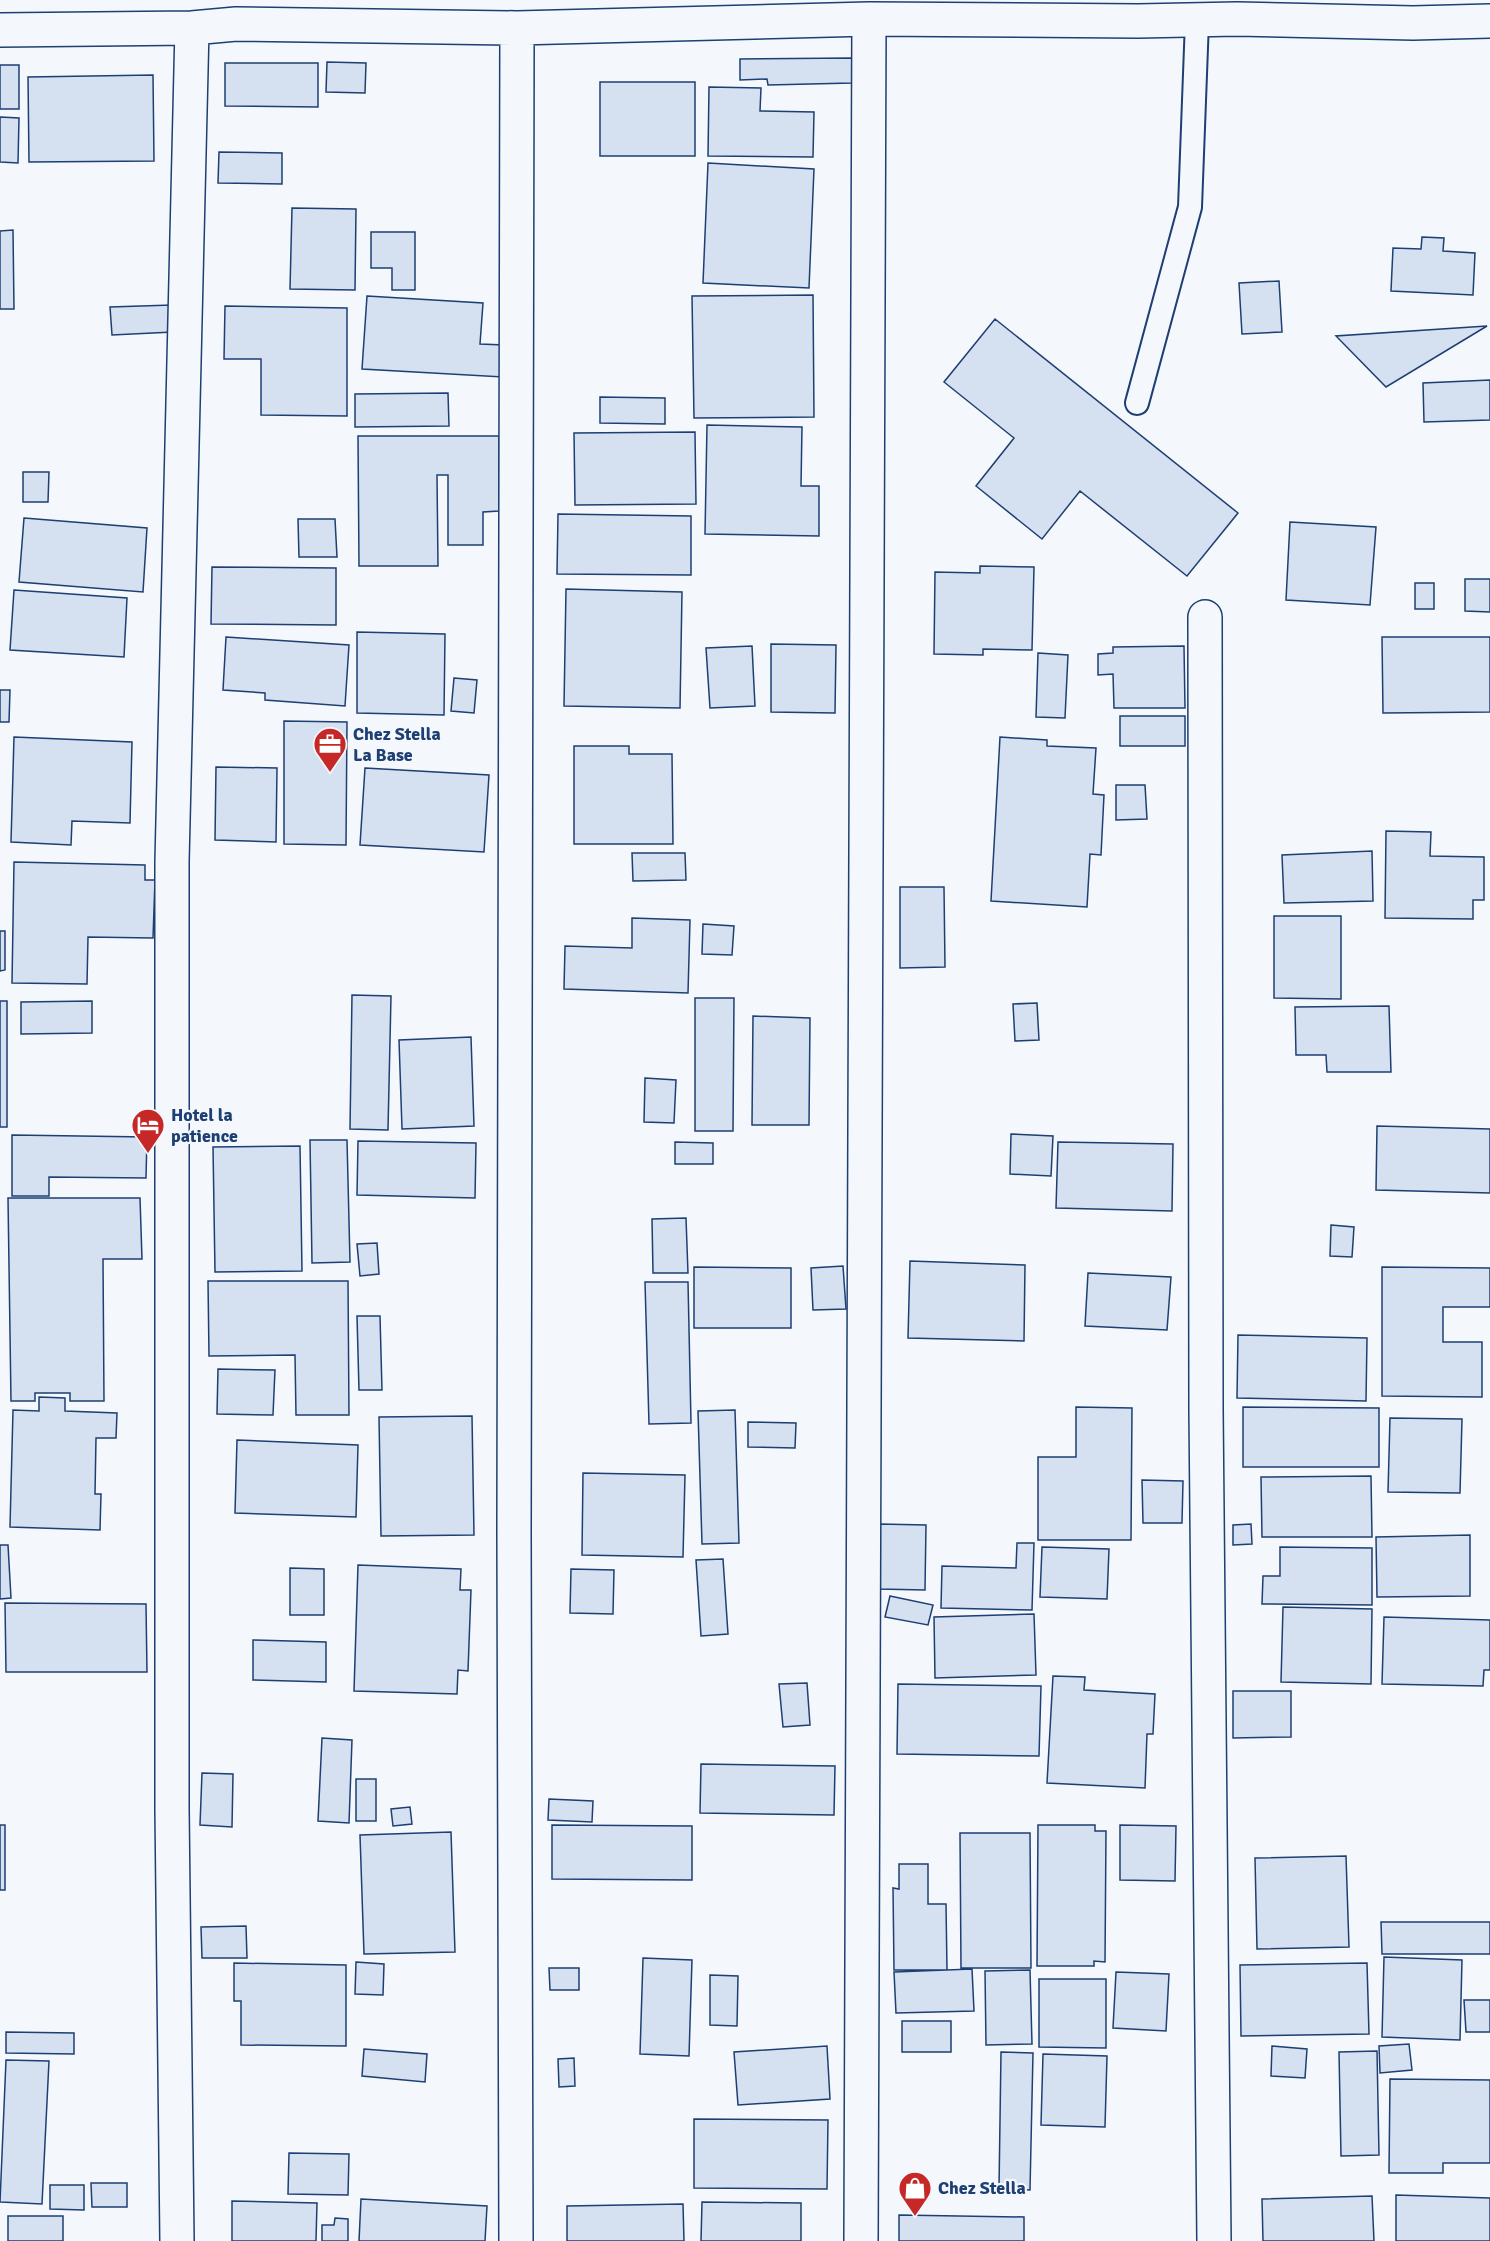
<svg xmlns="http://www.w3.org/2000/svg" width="1490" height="2241" font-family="Signika,sans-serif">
	<rect width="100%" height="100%" fill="#f4f7fb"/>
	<path fill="#d5e0f0" stroke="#1d3f73" stroke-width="1.5" d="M 852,58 L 852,83 L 768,85 L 767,79 L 740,80 L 740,59 Z
		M 327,62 L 366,63 L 365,93 L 326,92 Z
		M 225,63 L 318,63 L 318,107 L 225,106 Z
		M 0,65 L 19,65 L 19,109 L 0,109 Z
		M 153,75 L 154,161 L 29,162 L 28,77 Z
		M 600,82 L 695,82 L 695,156 L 600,156 Z
		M 709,87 L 761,88 L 760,111 L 814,112 L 813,157 L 708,156 Z
		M 0,117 L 19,118 L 18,163 L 0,162 Z
		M 219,152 L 282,153 L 282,184 L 218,183 Z
		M 708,163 L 814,169 L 809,288 L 703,283 Z
		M 292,208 L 356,209 L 355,290 L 290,289 Z
		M 13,230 L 14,309 L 0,309 L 0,231 Z
		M 371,232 L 415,232 L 415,290 L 392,290 L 392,268 L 371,268 Z
		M 1422,237 L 1444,238 L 1443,251 L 1475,253 L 1473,295 L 1391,291 L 1393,248 L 1421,249 Z
		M 1279,281 L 1282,332 L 1242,334 L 1239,283 Z
		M 813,295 L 814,417 L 694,418 L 692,296 Z
		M 367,296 L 483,303 L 480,344 L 504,345 L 503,377 L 362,369 Z
		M 172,305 L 173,332 L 112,335 L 110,307 Z
		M 225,306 L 347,308 L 347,416 L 261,415 L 261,359 L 224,359 Z
		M 995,319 L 1238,513 L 1187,576 L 1080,491 L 1042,539 L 976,486 L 1014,438 L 944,382 Z
		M 1487,326 L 1386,387 L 1336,336 Z
		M 1490,380 L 1490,420 L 1424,422 L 1423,383 Z
		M 448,393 L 449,426 L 355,427 L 355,394 Z
		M 600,397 L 665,398 L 665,424 L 600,423 Z
		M 707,425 L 802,427 L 801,486 L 819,486 L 819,536 L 705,534 Z
		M 695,432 L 696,504 L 575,505 L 574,433 Z
		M 358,436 L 499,436 L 499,511 L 483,512 L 483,545 L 448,545 L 448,475 L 437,475 L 438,566 L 359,566 Z
		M 23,472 L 49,472 L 48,502 L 23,502 Z
		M 558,514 L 691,516 L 691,575 L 557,574 Z
		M 24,518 L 147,528 L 143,592 L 19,582 Z
		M 298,519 L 335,519 L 337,557 L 299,557 Z
		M 1290,522 L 1376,527 L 1370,605 L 1286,600 Z
		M 980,566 L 1034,567 L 1032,650 L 983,649 L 983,655 L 934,654 L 935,572 L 980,573 Z
		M 212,567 L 336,568 L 336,625 L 211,624 Z
		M 1465,579 L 1490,579 L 1490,612 L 1465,611 Z
		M 1415,583 L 1434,583 L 1434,609 L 1415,609 Z
		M 566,589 L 682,592 L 680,708 L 564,706 Z
		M 14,590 L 127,598 L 124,657 L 10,650 Z
		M 357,632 L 445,634 L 444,715 L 357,713 Z
		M 226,637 L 349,645 L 345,706 L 265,700 L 265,693 L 223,690 Z
		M 1382,637 L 1490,637 L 1490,712 L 1383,713 Z
		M 771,644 L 836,645 L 835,713 L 771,712 Z
		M 752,646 L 755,706 L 710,708 L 706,648 Z
		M 1184,646 L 1185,708 L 1114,708 L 1113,674 L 1098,675 L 1098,654 L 1113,653 L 1113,647 Z
		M 1038,653 L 1068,655 L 1065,718 L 1036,717 Z
		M 454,678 L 477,680 L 474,713 L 451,711 Z
		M 0,690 L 10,690 L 9,722 L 0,722 Z
		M 1120,716 L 1185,716 L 1185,746 L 1120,746 Z
		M 284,721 L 347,722 L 346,845 L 284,844 Z
		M 14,737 L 132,742 L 130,823 L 72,821 L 71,845 L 11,842 Z
		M 1000,737 L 1047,740 L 1047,746 L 1096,748 L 1093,794 L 1104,795 L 1101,855 L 1090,854 L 1087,907 L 991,901 Z
		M 574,746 L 629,746 L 629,754 L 672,754 L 673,844 L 574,844 Z
		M 216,767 L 277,768 L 276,842 L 215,840 Z
		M 365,768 L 489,775 L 484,852 L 360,845 Z
		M 1116,785 L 1145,785 L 1147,819 L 1116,820 Z
		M 1386,831 L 1431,832 L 1430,856 L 1484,857 L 1484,900 L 1473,900 L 1473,919 L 1385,918 Z
		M 1372,851 L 1373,901 L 1284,903 L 1282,855 Z
		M 632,853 L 685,853 L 686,880 L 633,881 Z
		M 14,862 L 145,865 L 145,880 L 155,880 L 153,938 L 88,937 L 87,984 L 12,983 Z
		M 900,887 L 944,887 L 945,967 L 900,968 Z
		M 1274,916 L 1341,916 L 1341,999 L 1274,998 Z
		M 632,918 L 690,920 L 688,993 L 564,989 L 565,946 L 632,948 Z
		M 703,924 L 734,926 L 732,955 L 702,954 Z
		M 0,931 L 5,931 L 5,970 L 0,971 Z
		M 352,995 L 391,996 L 388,1130 L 350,1129 Z
		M 695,998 L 734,998 L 733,1131 L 695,1131 Z
		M 0,1001 L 7,1001 L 7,1127 L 0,1127 Z
		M 92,1001 L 92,1033 L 21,1034 L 21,1002 Z
		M 1037,1003 L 1039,1040 L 1015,1041 L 1013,1004 Z
		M 1389,1006 L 1391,1072 L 1327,1072 L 1326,1055 L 1296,1055 L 1295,1007 Z
		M 753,1016 L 810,1018 L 809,1125 L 752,1125 Z
		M 471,1037 L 474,1126 L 402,1129 L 399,1040 Z
		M 645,1078 L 676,1080 L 674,1123 L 644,1122 Z
		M 1377,1126 L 1490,1129 L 1490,1193 L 1376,1190 Z
		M 1011,1134 L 1053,1136 L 1051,1176 L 1010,1174 Z
		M 12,1135 L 147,1137 L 146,1178 L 49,1177 L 49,1196 L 12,1196 Z
		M 310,1140 L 347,1140 L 350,1262 L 312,1263 Z
		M 358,1141 L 476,1143 L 475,1198 L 357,1195 Z
		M 675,1142 L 713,1143 L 713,1164 L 675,1164 Z
		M 1058,1142 L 1173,1144 L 1172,1211 L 1056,1208 Z
		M 300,1146 L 302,1271 L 215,1272 L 213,1147 Z
		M 8,1198 L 140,1198 L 142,1259 L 103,1259 L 104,1401 L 70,1401 L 70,1393 L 35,1393 L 35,1401 L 11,1401 Z
		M 686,1218 L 688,1273 L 653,1273 L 652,1219 Z
		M 1331,1225 L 1354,1227 L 1352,1257 L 1330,1256 Z
		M 377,1243 L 379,1274 L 360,1276 L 357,1244 Z
		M 910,1261 L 1025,1265 L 1024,1341 L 908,1338 Z
		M 843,1266 L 846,1309 L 813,1310 L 811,1268 Z
		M 694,1267 L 791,1268 L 791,1328 L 694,1328 Z
		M 1382,1267 L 1490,1268 L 1490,1307 L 1443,1307 L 1443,1342 L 1482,1342 L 1482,1397 L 1382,1396 Z
		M 1088,1273 L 1171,1277 L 1167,1330 L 1085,1326 Z
		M 208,1281 L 348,1281 L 349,1415 L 296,1415 L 295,1355 L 209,1356 Z
		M 645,1282 L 688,1282 L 691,1423 L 649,1424 Z
		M 357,1316 L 380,1316 L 382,1390 L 359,1390 Z
		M 1238,1335 L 1367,1338 L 1366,1401 L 1237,1398 Z
		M 218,1369 L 275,1370 L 273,1415 L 217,1414 Z
		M 39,1397 L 65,1398 L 65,1411 L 117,1413 L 116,1438 L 96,1438 L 95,1494 L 101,1494 L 100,1530 L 10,1527 L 13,1410 L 39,1411 Z
		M 1076,1407 L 1132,1408 L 1131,1540 L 1038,1540 L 1038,1457 L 1076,1457 Z
		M 1243,1407 L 1379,1408 L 1379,1467 L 1243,1467 Z
		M 735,1410 L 739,1543 L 702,1544 L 698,1411 Z
		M 472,1416 L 474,1535 L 381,1536 L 379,1417 Z
		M 1390,1418 L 1462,1419 L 1460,1493 L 1388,1492 Z
		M 748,1422 L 796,1423 L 795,1448 L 748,1447 Z
		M 237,1440 L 358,1445 L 356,1517 L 235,1513 Z
		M 583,1473 L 685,1475 L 683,1557 L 582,1555 Z
		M 1371,1476 L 1372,1537 L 1262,1537 L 1261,1477 Z
		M 1142,1480 L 1183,1481 L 1182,1523 L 1143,1523 Z
		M 879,1524 L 926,1525 L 925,1590 L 878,1589 Z
		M 1251,1524 L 1252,1544 L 1233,1545 L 1233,1525 Z
		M 1470,1535 L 1470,1596 L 1377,1597 L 1376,1537 Z
		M 1017,1543 L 1034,1543 L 1032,1610 L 941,1608 L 942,1566 L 1016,1568 Z
		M 0,1545 L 8,1545 L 11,1598 L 0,1599 Z
		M 1042,1547 L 1109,1549 L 1107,1599 L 1040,1597 Z
		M 1280,1547 L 1372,1548 L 1372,1605 L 1262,1604 L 1263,1576 L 1280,1576 Z
		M 723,1559 L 728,1634 L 701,1636 L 696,1560 Z
		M 358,1565 L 461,1569 L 460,1590 L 471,1590 L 468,1671 L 458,1670 L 457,1694 L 354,1691 Z
		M 290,1568 L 324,1569 L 324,1615 L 290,1615 Z
		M 571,1569 L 614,1570 L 613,1614 L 570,1613 Z
		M 890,1596 L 933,1605 L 928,1625 L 885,1617 Z
		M 5,1603 L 146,1604 L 147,1672 L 6,1672 Z
		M 1283,1607 L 1372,1609 L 1371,1684 L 1281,1682 Z
		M 1034,1614 L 1036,1675 L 935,1678 L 934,1617 Z
		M 1384,1617 L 1490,1620 L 1490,1670 L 1484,1670 L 1483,1686 L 1382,1684 Z
		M 253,1640 L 326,1642 L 326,1682 L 253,1680 Z
		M 1053,1676 L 1085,1677 L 1084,1690 L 1155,1694 L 1153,1734 L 1147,1734 L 1145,1788 L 1047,1783 Z
		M 807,1683 L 810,1725 L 783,1727 L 779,1684 Z
		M 898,1684 L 1041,1686 L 1039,1756 L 897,1754 Z
		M 1233,1691 L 1291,1691 L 1291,1737 L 1233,1738 Z
		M 322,1738 L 352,1740 L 349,1823 L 318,1821 Z
		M 701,1764 L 835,1766 L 834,1815 L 700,1813 Z
		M 202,1773 L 233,1774 L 232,1827 L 200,1825 Z
		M 356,1779 L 376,1779 L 376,1821 L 356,1821 Z
		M 549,1799 L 593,1801 L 592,1822 L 548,1820 Z
		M 410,1807 L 412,1824 L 393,1826 L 391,1809 Z
		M 0,1825 L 5,1825 L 5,1890 L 0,1890 Z
		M 552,1825 L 692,1826 L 692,1880 L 552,1879 Z
		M 1038,1825 L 1095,1825 L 1095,1831 L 1106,1831 L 1105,1962 L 1094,1961 L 1094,1966 L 1037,1966 Z
		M 1120,1825 L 1176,1826 L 1175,1881 L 1120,1880 Z
		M 451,1832 L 455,1952 L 364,1954 L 360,1835 Z
		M 960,1833 L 1030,1833 L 1031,1968 L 961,1968 Z
		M 1346,1856 L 1349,1947 L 1257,1949 L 1255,1858 Z
		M 899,1864 L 928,1864 L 928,1904 L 946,1904 L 947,1970 L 894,1970 L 893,1888 L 899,1889 Z
		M 1381,1922 L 1490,1922 L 1490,1954 L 1382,1954 Z
		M 246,1926 L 247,1958 L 202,1958 L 201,1927 Z
		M 1384,1957 L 1462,1960 L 1460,2040 L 1382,2037 Z
		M 643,1958 L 692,1960 L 689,2056 L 640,2054 Z
		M 356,1962 L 384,1964 L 383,1995 L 355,1994 Z
		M 234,1963 L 346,1965 L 346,2046 L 241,2045 L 241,2001 L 234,2001 Z
		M 1367,1963 L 1369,2034 L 1241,2036 L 1240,1965 Z
		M 549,1968 L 579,1968 L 579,1990 L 550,1990 Z
		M 972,1969 L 974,2011 L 896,2013 L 894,1972 Z
		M 1030,1970 L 1032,2044 L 986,2045 L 985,1971 Z
		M 1116,1972 L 1169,1974 L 1166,2031 L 1113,2028 Z
		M 710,1975 L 738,1976 L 737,2026 L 710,2025 Z
		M 1039,1979 L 1106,1979 L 1106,2048 L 1039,2047 Z
		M 1464,2000 L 1490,2000 L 1490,2032 L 1466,2032 Z
		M 902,2021 L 951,2021 L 951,2052 L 902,2052 Z
		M 6,2032 L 74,2033 L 74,2054 L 6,2053 Z
		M 1409,2044 L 1412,2070 L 1380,2073 L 1379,2046 Z
		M 827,2046 L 830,2099 L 738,2105 L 734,2052 Z
		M 1272,2046 L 1307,2049 L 1305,2078 L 1271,2076 Z
		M 364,2049 L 427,2054 L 425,2082 L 362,2076 Z
		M 1377,2051 L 1379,2155 L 1341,2156 L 1339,2052 Z
		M 1001,2052 L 1033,2053 L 1030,2190 L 999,2189 Z
		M 1043,2054 L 1107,2056 L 1105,2127 L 1041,2125 Z
		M 574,2058 L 575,2086 L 559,2087 L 558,2059 Z
		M 6,2060 L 49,2061 L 42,2204 L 0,2202 Z
		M 1390,2079 L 1490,2080 L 1490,2163 L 1443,2163 L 1443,2173 L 1389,2173 Z
		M 694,2119 L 828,2120 L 827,2189 L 694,2188 Z
		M 289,2153 L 349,2154 L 348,2195 L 288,2194 Z
		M 91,2183 L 127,2183 L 127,2207 L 92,2207 Z
		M 50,2185 L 84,2185 L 84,2210 L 50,2209 Z
		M 1396,2195 L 1490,2198 L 1490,2241 L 1396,2241 Z
		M 1372,2196 L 1374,2241 L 1263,2241 L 1262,2199 Z
		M 361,2199 L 487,2206 L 485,2241 L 359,2241 Z
		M 232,2201 L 317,2203 L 316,2241 L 232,2241 Z
		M 702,2202 L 801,2203 L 801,2241 L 701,2241 Z
		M 683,2204 L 684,2241 L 567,2241 L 567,2206 Z
		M 899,2215 L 1024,2217 L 1024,2241 L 899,2241 Z
		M 8,2216 L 63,2216 L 63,2241 L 8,2241 Z
		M 335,2218 L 348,2219 L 348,2241 L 322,2241 L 322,2225 L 334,2225 Z"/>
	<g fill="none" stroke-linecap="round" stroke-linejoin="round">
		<defs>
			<path id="service" d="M 1137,403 L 1190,207 L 1197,21"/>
			<path id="minor" d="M 0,30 L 192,28 L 236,24 L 517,28 L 869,19 L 1138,21 L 1237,19 L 1413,23 L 1490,21
				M 1205,617 L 1206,1409 L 1214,2241
				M 177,2241 L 172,1809 L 172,862 L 192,28
				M 516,2241 L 514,1533 L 517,28
				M 861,2241 L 869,19"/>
		</defs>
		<use href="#service" stroke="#1d3f73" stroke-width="26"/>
		<use href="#minor" stroke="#1d3f73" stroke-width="36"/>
		<use href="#service" stroke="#f4f7fb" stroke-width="22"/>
		<use href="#minor" stroke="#f4f7fb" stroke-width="33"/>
	</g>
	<defs>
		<symbol id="office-pin" viewBox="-11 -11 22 30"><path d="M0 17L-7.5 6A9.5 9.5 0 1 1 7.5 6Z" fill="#c62828" stroke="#f4f7fb"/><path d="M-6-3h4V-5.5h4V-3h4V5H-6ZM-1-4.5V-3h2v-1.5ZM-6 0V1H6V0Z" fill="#fff"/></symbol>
		<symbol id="hotel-pin" viewBox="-11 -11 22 30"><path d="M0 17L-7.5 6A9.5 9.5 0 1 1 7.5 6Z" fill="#c62828" stroke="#f4f7fb"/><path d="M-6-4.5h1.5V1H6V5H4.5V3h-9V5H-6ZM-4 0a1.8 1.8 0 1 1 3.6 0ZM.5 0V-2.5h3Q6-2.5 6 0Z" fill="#fff"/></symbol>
		<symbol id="shop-pin" viewBox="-11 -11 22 30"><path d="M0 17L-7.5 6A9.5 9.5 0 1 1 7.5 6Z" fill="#c62828" stroke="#f4f7fb"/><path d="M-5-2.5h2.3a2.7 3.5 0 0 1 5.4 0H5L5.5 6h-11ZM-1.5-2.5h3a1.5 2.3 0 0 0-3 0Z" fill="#fff"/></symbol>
	</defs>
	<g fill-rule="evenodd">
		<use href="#office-pin" x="311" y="725" width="38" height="52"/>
		<use href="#hotel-pin" x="129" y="1106" width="38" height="52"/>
		<use href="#shop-pin" x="896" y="2169" width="38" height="52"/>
	</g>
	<g text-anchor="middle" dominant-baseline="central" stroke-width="4.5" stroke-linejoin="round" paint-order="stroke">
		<g font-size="18" font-weight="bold" fill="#1d3f73" stroke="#f4f7fb" text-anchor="start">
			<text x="353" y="734">Chez Stella<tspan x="353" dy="21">La Base</tspan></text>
			<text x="171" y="1115">Hotel la<tspan x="171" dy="21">patience</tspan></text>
			<text x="938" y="2188">Chez Stella</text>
		</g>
	</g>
</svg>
